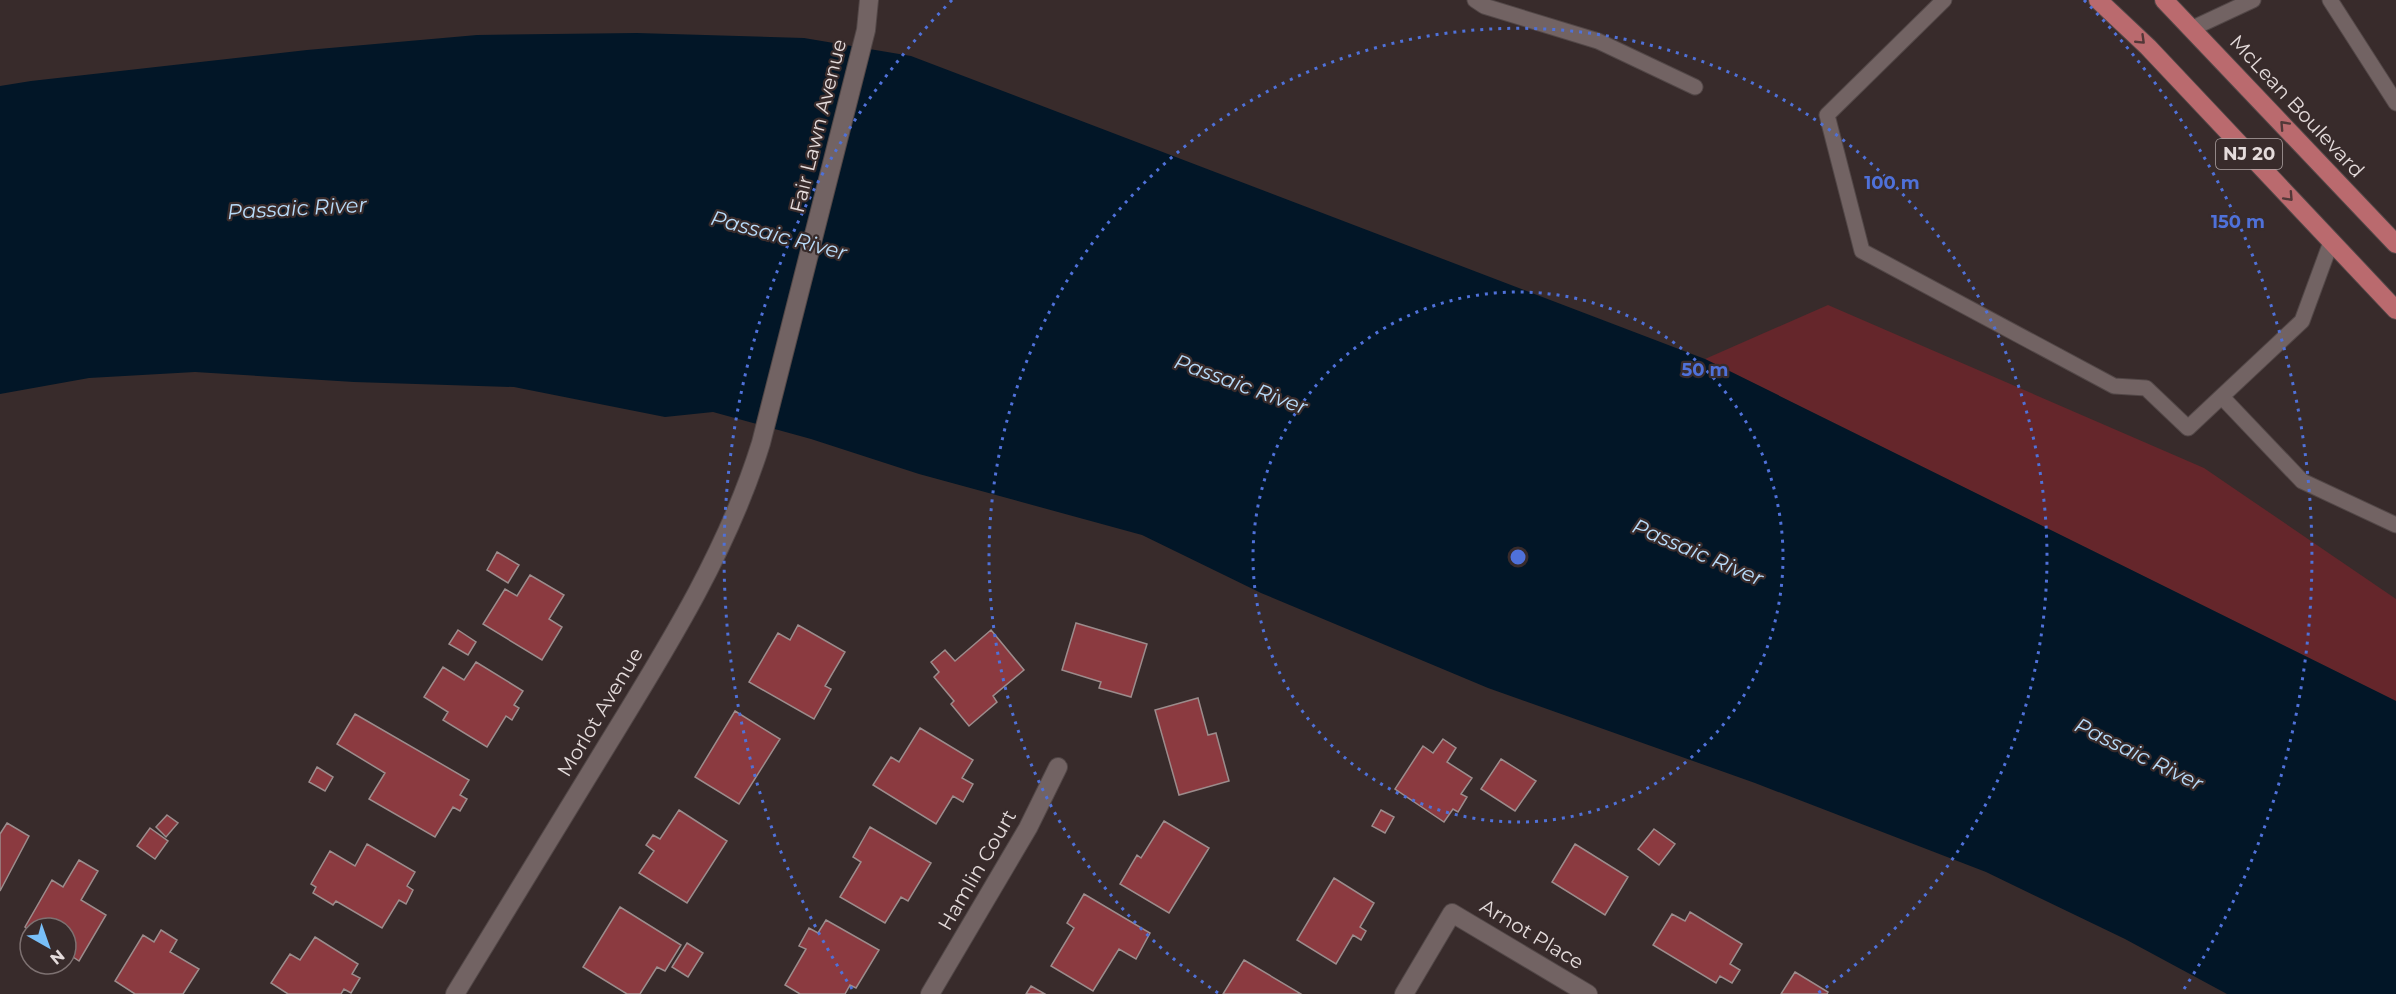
<svg xmlns="http://www.w3.org/2000/svg" width="2396" height="994" font-family="Montserrat,sans-serif">
	<rect width="100%" height="100%" fill="#382b2b"/>
	<path fill="#65262b" d="M 1828,305 L 2204,468 L 2396,599 L 2396,701 L 1705,359 Z"/>
	<path fill="#021627" d="M 637,33 L 804,38 L 911,56 L 1705,359 L 2396,701 L 2396,994 L 2227,994 L 2125,939 L 1986,872 L 1755,783 L 1488,688 L 1261,593 L 1142,535 L 919,474 L 811,439 L 713,412 L 665,417 L 514,387 L 354,382 L 195,372 L 89,378 L 0,394 L 0,86 L 31,81 L 307,50 L 477,35 Z"/>
	<path fill="#8b3a40" stroke="#9c8c8c" stroke-width="1.5" d="M 497,552 L 519,565 L 508,583 L 487,570 Z
		M 530,575 L 564,595 L 549,619 L 562,627 L 542,660 L 483,624 L 505,589 L 517,596 Z
		M 1076,623 L 1147,644 L 1131,697 L 1099,688 L 1101,682 L 1062,670 Z
		M 798,625 L 845,652 L 825,686 L 831,689 L 814,719 L 749,682 L 778,633 L 790,640 Z
		M 458,630 L 476,642 L 468,655 L 449,644 Z
		M 991,630 L 1024,670 L 993,696 L 997,702 L 969,726 L 951,704 L 954,701 L 934,677 L 939,672 L 931,662 L 945,650 L 955,661 Z
		M 476,662 L 523,691 L 514,705 L 519,708 L 512,720 L 506,716 L 487,747 L 443,720 L 448,712 L 424,697 L 443,667 L 464,680 Z
		M 1198,698 L 1208,735 L 1216,733 L 1229,781 L 1179,795 L 1155,710 Z
		M 735,711 L 780,739 L 739,804 L 695,777 Z
		M 355,714 L 469,780 L 460,795 L 467,799 L 460,811 L 453,807 L 435,837 L 369,799 L 385,773 L 337,744 Z
		M 920,728 L 973,760 L 962,778 L 973,784 L 963,802 L 953,796 L 936,824 L 873,785 L 891,757 L 899,762 Z
		M 1443,739 L 1456,748 L 1447,762 L 1472,778 L 1461,794 L 1467,797 L 1458,812 L 1453,809 L 1444,822 L 1395,789 L 1423,746 L 1433,753 Z
		M 1501,759 L 1536,781 L 1515,811 L 1481,789 Z
		M 317,767 L 333,777 L 325,791 L 309,782 Z
		M 679,810 L 727,841 L 687,903 L 639,873 L 654,851 L 646,845 L 653,835 L 660,839 Z
		M 1381,810 L 1394,817 L 1385,833 L 1372,826 Z
		M 167,815 L 178,823 L 166,837 L 156,827 Z
		M 1164,821 L 1209,848 L 1169,913 L 1120,884 L 1137,855 L 1141,858 Z
		M 7,823 L 29,836 L 0,891 L 0,834 Z
		M 870,827 L 931,863 L 908,901 L 901,897 L 885,923 L 840,897 L 861,862 L 853,857 Z
		M 150,828 L 168,841 L 155,859 L 137,846 Z
		M 1654,829 L 1675,844 L 1659,865 L 1638,849 Z
		M 367,844 L 415,872 L 407,886 L 413,890 L 406,904 L 399,900 L 382,928 L 336,901 L 333,905 L 313,893 L 316,887 L 311,884 L 330,851 L 355,866 Z
		M 1575,844 L 1628,877 L 1605,915 L 1552,882 Z
		M 79,860 L 98,871 L 81,900 L 106,915 L 79,961 L 67,953 L 66,955 L 66,928 L 30,928 L 30,930 L 25,927 L 52,880 L 63,887 Z
		M 1334,878 L 1374,903 L 1360,927 L 1366,931 L 1361,940 L 1353,935 L 1336,964 L 1297,940 Z
		M 1084,894 L 1150,933 L 1136,959 L 1119,949 L 1093,991 L 1051,966 L 1074,928 L 1067,923 Z
		M 620,907 L 681,945 L 665,971 L 657,967 L 640,994 L 627,994 L 583,967 Z
		M 1690,912 L 1742,944 L 1730,964 L 1740,970 L 1732,983 L 1720,976 L 1716,983 L 1653,945 L 1672,914 L 1685,921 Z
		M 826,920 L 879,950 L 856,988 L 850,985 L 845,994 L 800,994 L 785,985 L 806,949 L 799,946 L 809,928 L 818,933 Z
		M 161,930 L 177,940 L 170,952 L 199,969 L 183,994 L 135,994 L 115,981 L 143,935 L 154,942 Z
		M 315,937 L 358,964 L 352,974 L 360,978 L 351,993 L 344,989 L 341,994 L 288,994 L 271,983 L 290,954 L 300,960 Z
		M 687,943 L 703,953 L 688,977 L 672,967 Z
		M 1244,960 L 1301,994 L 1223,994 Z
		M 1795,972 L 1828,992 L 1827,994 L 1781,994 Z
		M 1031,986 L 1045,994 L 1026,994 Z"/>
	<g fill="none" stroke-linecap="round" stroke-linejoin="round">
		<defs>
			<path id="service" d="M 1475,0 L 1484,6 L 1598,41 L 1695,87
				M 1944,0 L 1827,115 L 1862,251 L 2114,386 L 2146,388 L 2188,428 L 2302,321 L 2331,242
				M 2330,0 L 2396,103
				M 2193,28 L 2253,0
				M 2222,397 L 2302,481 L 2396,525"/>
			<path id="minor" d="M 930,994 L 1028,828 L 1058,767
				M 1404,994 L 1452,913 L 1588,994"/>
			<path id="secondary" d="M 455,994 C 507,910 558,826 609,742 C 668,646 728,550 761,443 L 866,30 L 869,0"/>
			<path id="primary" d="M 2098,0 L 2148,47 L 2396,310
				M 2164,0 L 2396,244"/>
		</defs>
		<use href="#service" stroke="#524747" stroke-width="17"/>
		<use href="#minor" stroke="#524747" stroke-width="20"/>
		<use href="#secondary" stroke="#524747" stroke-width="20"/>
		<use href="#primary" stroke="#524747" stroke-width="20"/>
		<use href="#service" stroke="#726363" stroke-width="15"/>
		<use href="#minor" stroke="#726363" stroke-width="18"/>
		<use href="#secondary" stroke="#726363" stroke-width="18"/>
		<use href="#primary" stroke="#ba6a6e" stroke-width="18"/>
	</g>
	<defs><path id="oneway-chevron" d="M-2-3.5L2.5 0L-2 3.5" fill="none" stroke-width="1.6" stroke-linecap="round" stroke-linejoin="round" transform="scale(1.5)"/></defs>
	<g stroke="#523838">
		<use href="#oneway-chevron" transform="translate(2141 40) rotate(44)"/>
		<use href="#oneway-chevron" transform="translate(2284 125) rotate(-133)"/>
		<use href="#oneway-chevron" transform="translate(2289 197) rotate(47)"/>
	</g>
	<g fill="none" stroke="#4f71d9" stroke-width="3" stroke-dasharray="3 6">
		<circle cx="1518" cy="557" r="265"/>
		<path d="M1218 993A529 529 0 1 1 1818 993"/>
		<path d="M852 989A794 794 0 0 1 952 0M2084 0A794 794 0 0 1 2184 989"/>
	</g>
	<g text-anchor="middle" dominant-baseline="central" stroke-width="4.5" stroke-linejoin="round" paint-order="stroke">
		<rect fill="#382b2b" stroke="#b0a6a6" stroke-width="1.5" x="2216" y="139" width="66" height="30" rx="4.5"/>
		<g font-size="18" font-weight="bold" fill="#e4dbdb">
			<text x="2249" y="154">NJ 20</text>
		</g>
		<g font-size="20" fill="#e4dbdb" stroke="#382b2b">
			<text transform="translate(2297 106) rotate(47)">McLean Boulevard</text>
			<text transform="translate(818 126) rotate(-76)">Fair Lawn Avenue</text>
			<text transform="translate(600 712) rotate(-59)">Morlot Avenue</text>
			<text transform="translate(977 870) rotate(-60)">Hamlin Court</text>
			<text transform="translate(1532 934) rotate(31)">Arnot Place</text>
		</g>
		<g font-size="21" font-style="italic" fill="#b8dbf9" stroke="#382b2b">
			<text transform="translate(297 208) rotate(-3)">Passaic River</text>
			<text transform="translate(779 235) rotate(15)">Passaic River</text>
			<text transform="translate(1241 384) rotate(20)">Passaic River</text>
			<text transform="translate(1698 552) rotate(23)">Passaic River</text>
			<text transform="translate(2139 754) rotate(26)">Passaic River</text>
		</g>
	</g>
	<circle cx="1518" cy="557" r="9" fill="#4f71d9" stroke="#382b2b" stroke-width="3"/>
	<g font-size="18" text-anchor="middle" font-weight="bold" fill="#4f71d9" stroke="#382b2b" stroke-width="4.5" stroke-linejoin="round" paint-order="stroke">
		<text x="1892" y="189">100 m</text>
		<text x="2238" y="228">150 m</text>
		<text x="1705" y="376">50 m</text>
	</g>
	<g transform="translate(48 946) rotate(140)"><circle r="28" fill="#382b2b" stroke="#7d7171" stroke-width="1.5"/>
	<path d="M0-4.5L10 22L0 15L-10 22Z" fill="#79bff8"/>
	<text y="-9" font-size="16" font-weight="bold" text-anchor="middle" fill="#e4dbdb">N</text>
	</g>
</svg>
